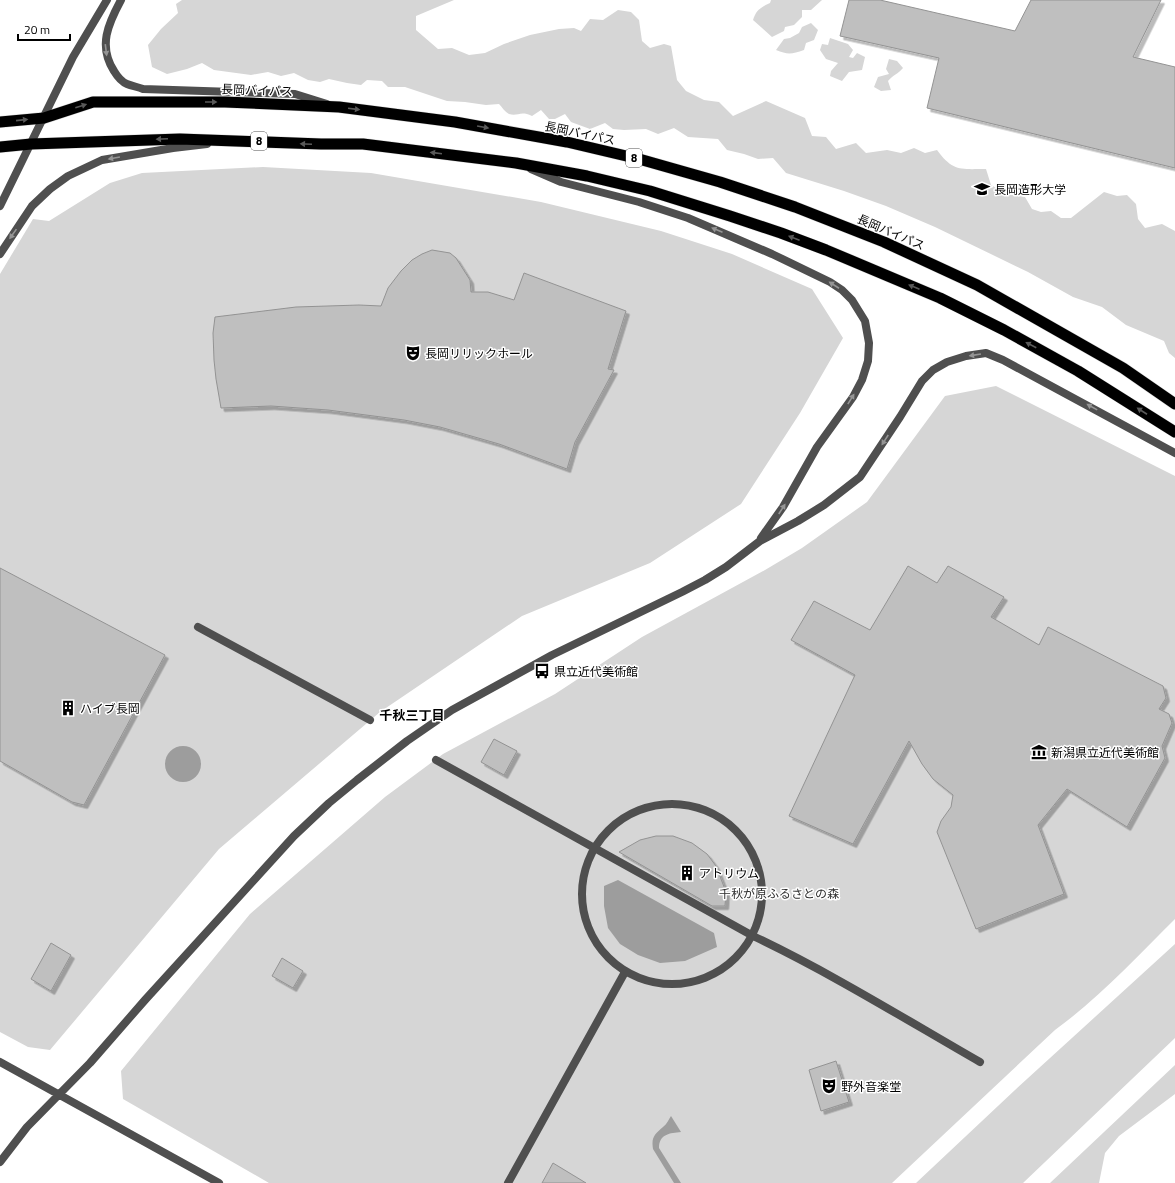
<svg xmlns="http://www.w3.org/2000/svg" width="1175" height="1183" font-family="'Titillium Web','Noto Sans JP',sans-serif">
	<defs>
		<filter id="shadow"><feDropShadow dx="3.5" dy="3.5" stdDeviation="0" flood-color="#0004"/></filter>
	</defs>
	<rect width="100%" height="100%" fill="#fff"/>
	<path fill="#d6d6d6" d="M 182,0 L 454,0 L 416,16 L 416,30 L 438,49 L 452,48 L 469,55 L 485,53 L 504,44 L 530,35 L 559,29 L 574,28 L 581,31 L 590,19 L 603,20 L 618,10 L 631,12 L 639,20 L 642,41 L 650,48 L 664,44 L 671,46 L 677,80 L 686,91 L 704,100 L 719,102 L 733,116 L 766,101 L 805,118 L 812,136 L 826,137 L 836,149 L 856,143 L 866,153 L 887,150 L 901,153 L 914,148 L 925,153 L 937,150 C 953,172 961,169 986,169 L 991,185 L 1006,194 L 1025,197 L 1032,209 L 1041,212 L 1051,211 L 1061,218 L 1071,218 L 1104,192 L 1117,196 L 1127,195 L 1136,204 L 1138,219 L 1145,228 L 1162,224 L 1175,231 L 1175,358 L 1169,353 L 1164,341 L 1126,325 L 1102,307 L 1073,297 L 1028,272 L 935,227 L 886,206 L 844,191 L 786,173 L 773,158 L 758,159 L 744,154 L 727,150 L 718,139 L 688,137 L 674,128 L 658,134 L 646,129 L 624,130 L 613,129 L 605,123 L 590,129 L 571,122 L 565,114 L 555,119 L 549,119 L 541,110 L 532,116 C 520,110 518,117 509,114 C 505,112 502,107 499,104 L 486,105 L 465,102 L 447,101 L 405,87 L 388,87 L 382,81 L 367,80 L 361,85 L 347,83 L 329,79 L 320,82 L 308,80 L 294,73 L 281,76 L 268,72 L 251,75 L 214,70 L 202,63 L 187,69 L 167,74 L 152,67 L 148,45 L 161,29 L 178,13 L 176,4 Z
		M 771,0 L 822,0 L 811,10 L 802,10 L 802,17 L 794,25 L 785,27 L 784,31 L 772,37 L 753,20 C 756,10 761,7 770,3 Z
		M 811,23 L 818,30 L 814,40 L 806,43 L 804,50 C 792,54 788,55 776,50 L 784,39 L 790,38 L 799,33 L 802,27 Z
		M 830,38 L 848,44 L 853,50 L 849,57 L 853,58 L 857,53 L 865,57 L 862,70 L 849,72 L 842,81 L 830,76 L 831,71 L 838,63 L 826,59 L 820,50 L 822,44 L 828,45 Z
		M 889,59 L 897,61 L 903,68 C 898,74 893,75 888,81 L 891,90 L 881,91 L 874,87 L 878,77 L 889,74 L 886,69 Z
		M 263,167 L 371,173 L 541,202 L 661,231 L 732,254 L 812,289 L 843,338 L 800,413 L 741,504 L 650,563 L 522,616 L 380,712 L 219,849 L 50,1050 L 28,1047 L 0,1032 L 0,274 L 33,219 L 49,221 L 110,183 L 142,173 Z
		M 996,386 L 1175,476 L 1175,919 C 1137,957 1099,998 1055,1030 L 892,1183 L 269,1183 L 123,1099 L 121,1071 L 250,914 L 385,797 L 443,754 L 555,694 L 642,637 L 765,570 L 802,548 L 867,502 L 945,396 Z
		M 1175,944 L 1175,1038 L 1023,1183 L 916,1183 L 1015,1090 Z
		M 1175,1065 L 1175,1094 L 1119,1136 L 1105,1153 L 1099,1183 L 1050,1183 Z"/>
	<path fill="#9d9d9d" d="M165 764a18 18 0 1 1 36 0a18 18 0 1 1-36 0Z
		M 618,880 L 714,933 L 717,947 L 685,961 L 660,963 L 638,955 L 620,944 L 608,928 L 604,906 L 604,886 Z
		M 671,1116 L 681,1132 C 670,1133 659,1134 659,1148 L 681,1183 L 674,1183 L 653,1149 C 651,1137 655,1134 663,1127 C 667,1124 669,1119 671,1116 Z"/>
	<path fill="#bfbfbf" stroke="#939393" filter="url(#shadow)" d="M 849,0 L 880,0 L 1015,31 L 1031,0 L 1161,0 L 1133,57 L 1175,67 L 1175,168 L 927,108 L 939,58 L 840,36 Z
		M 432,250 L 450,253 L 456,258 L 470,280 L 471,292 L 488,292 L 514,300 L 524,273 L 626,311 L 608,369 L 614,370 L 575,442 L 567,469 L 499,444 L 440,427 L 404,420 L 328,410 L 271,406 L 221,408 L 216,379 L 214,360 L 213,333 L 215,317 L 296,307 L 359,305 L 381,306 L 388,288 L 401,271 L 412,260 L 422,254 Z
		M 908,566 L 937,583 L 948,566 L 1004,597 L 991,617 L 1039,645 L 1048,627 L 1163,686 L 1166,698 L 1159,709 L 1169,714 L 1172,723 L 1162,746 L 1165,758 L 1127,827 L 1067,789 L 1038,825 L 1064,894 L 976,929 L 937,832 L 941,821 L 951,807 L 953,795 L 933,779 L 922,764 L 909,741 L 853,844 L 789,816 L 855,675 L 791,640 L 814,601 L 870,630 Z
		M 0,568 L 165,655 L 84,805 L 72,802 L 0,761 Z
		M 494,739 L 517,751 L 504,775 L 481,762 Z
		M 656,836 L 673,836 L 692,843 L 707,854 L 716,866 L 726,892 L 725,906 L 712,906 L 619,852 L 640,840 Z
		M 51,943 L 71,955 L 51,991 L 31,979 Z
		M 282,958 L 303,971 L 293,988 L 272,976 Z
		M 836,1061 L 849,1102 L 821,1111 L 809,1070 Z
		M 553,1163 L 586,1183 L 542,1183 Z"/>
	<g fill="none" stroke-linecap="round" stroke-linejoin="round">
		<defs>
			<path id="trunk" d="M 0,122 L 44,118 L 93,102 L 225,102 L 339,107 L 455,122 L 567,142 L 639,159 L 720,182 L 795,207 L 884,242 L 977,285 L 1123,368 L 1175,404
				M 0,147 L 31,144 L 180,139 L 321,144 L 363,144 L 516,163 L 587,176 L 650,191 L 730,216 L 781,233 L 826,250 L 940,298 L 1004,330 L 1078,371 L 1175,432"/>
		</defs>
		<use href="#trunk" stroke="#dbdbdb" stroke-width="12"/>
		<path stroke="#4f4f4f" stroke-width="8" d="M 198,627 L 370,720
			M 436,760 L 753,936 C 831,973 905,1019 980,1062
			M582 894a90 90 0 1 1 180 0a90 90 0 1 1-180 0Z
			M 508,1183 L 625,972"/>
		<path stroke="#4f4f4f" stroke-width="8" d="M 121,0 C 108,24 98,46 114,71 C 117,76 122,82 127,84 C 132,86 138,87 143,89 L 295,94 L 327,104
			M 531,169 L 561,182 L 639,202 L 688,218 L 772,254 L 830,282 L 842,290 L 852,300 L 865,321 L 869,343 L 868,361 L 862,380 L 853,397 L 817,447 L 783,507 L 761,538
			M 0,206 L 73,57 L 107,0
			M 0,254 L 32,206 L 50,189 L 68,176 L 102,160 L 173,148 L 207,144
			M 0,1062 L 219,1183
			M 0,1162 L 27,1127 L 90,1063 L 145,1000 L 294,836 L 329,803 L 357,780 L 407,741 L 452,710 L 552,655 L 682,592 L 705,580 L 726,567 L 760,541 L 798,521 L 824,505 L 860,477 L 900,417 L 922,381 L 933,370 L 947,362 L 966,356 L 986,353 L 1003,360 L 1175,453"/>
		<use href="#trunk" stroke="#000" stroke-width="11"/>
	</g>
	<defs><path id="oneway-solid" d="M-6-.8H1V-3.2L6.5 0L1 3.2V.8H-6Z"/></defs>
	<g fill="#959595">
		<use href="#oneway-solid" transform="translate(106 50) rotate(83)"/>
		<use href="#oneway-solid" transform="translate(114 158) rotate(170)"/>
		<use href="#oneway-solid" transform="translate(717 230) rotate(-157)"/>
		<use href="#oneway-solid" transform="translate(13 234) rotate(125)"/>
		<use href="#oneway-solid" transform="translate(834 285) rotate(-147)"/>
		<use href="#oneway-solid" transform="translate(975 355) rotate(171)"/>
		<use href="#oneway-solid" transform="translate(851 399) rotate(-58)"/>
		<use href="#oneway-solid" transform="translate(1092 407) rotate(-151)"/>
		<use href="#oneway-solid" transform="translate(885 440) rotate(123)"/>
		<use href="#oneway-solid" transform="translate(782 509) rotate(-57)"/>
	</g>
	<g fill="#595959">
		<use href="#oneway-solid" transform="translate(211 102)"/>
		<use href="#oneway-solid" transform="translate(81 106) rotate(-18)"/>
		<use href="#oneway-solid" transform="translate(354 109) rotate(7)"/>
		<use href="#oneway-solid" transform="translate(22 120) rotate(-6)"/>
		<use href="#oneway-solid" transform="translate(483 127) rotate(10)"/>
		<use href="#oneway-solid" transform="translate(162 139) rotate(178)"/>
		<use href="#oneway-solid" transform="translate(306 144) rotate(-177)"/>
		<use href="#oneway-solid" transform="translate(436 153) rotate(-173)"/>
		<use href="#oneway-solid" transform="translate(794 238) rotate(-159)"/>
		<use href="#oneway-solid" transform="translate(914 287) rotate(-157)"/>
		<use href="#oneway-solid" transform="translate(1031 345) rotate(-152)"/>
		<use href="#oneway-solid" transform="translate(1142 411) rotate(-147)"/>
	</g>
	<defs>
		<symbol id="university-bare" viewBox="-9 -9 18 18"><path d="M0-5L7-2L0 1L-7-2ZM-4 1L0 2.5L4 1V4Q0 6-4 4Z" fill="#000" stroke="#fff" stroke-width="2.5" paint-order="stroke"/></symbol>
		<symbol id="theatre-bare" viewBox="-9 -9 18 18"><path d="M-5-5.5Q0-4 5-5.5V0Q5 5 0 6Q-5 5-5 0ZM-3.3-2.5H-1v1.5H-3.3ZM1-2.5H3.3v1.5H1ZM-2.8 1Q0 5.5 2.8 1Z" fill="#000" stroke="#fff" stroke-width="2.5" paint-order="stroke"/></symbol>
		<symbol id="bus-bare" viewBox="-9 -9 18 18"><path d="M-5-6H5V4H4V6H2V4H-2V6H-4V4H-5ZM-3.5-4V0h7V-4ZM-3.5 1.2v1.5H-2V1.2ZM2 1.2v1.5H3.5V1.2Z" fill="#000" stroke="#fff" stroke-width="2.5" paint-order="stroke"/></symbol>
		<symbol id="building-bare" viewBox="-9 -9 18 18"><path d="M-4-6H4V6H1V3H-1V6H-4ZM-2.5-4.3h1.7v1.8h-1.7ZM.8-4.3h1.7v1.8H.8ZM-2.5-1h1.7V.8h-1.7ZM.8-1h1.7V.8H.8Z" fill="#000" stroke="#fff" stroke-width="2.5" paint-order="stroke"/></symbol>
		<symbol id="museum-bare" viewBox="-9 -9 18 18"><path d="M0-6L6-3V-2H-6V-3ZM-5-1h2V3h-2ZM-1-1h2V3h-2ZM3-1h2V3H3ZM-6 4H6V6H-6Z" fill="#000" stroke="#fff" stroke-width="2.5" paint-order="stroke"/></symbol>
	</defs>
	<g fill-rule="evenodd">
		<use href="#university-bare" x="971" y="178" width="22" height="22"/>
		<use href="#theatre-bare" x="402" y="342" width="22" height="22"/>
		<use href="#bus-bare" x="531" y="660" width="22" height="22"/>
		<use href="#building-bare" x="57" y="697" width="22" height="22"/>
		<use href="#museum-bare" x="1028" y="741" width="22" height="22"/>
		<use href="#building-bare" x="676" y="862" width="22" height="22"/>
		<use href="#theatre-bare" x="818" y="1075" width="22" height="22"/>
	</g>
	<g text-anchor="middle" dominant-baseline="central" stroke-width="3" stroke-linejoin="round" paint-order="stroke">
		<g fill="#fff" stroke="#4c4c4c" stroke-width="1">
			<rect x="251" y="132" width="16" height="18" rx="3"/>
			<rect x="626" y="149" width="16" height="18" rx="3"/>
		</g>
		<g font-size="11" font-weight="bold" fill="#000">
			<text x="259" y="141">8</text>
			<text x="634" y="158">8</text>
		</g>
		<g font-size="12" fill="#000" stroke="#fff">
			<text transform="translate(257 90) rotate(2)">長岡バイパス</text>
			<text transform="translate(580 133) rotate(12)">長岡バイパス</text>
			<text transform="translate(891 232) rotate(23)">長岡バイパス</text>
		</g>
		<g font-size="12" fill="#000" stroke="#fff" text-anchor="start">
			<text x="994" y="189">長岡造形大学</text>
			<text x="425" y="353">長岡リリックホール</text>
			<text x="554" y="671">県立近代美術館</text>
			<text x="80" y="708">ハイブ長岡</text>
			<text x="1051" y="752">新潟県立近代美術館</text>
			<text x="699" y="873">アトリウム</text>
			<text x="841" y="1086">野外音楽堂</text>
		</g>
		<g font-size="12" fill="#2d2d2d" stroke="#fff">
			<text x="779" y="893">千秋が原ふるさとの森</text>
		</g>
		<g font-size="13" font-weight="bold" fill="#000" stroke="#fff">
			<text x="412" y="715">千秋三丁目</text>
		</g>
	</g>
	<path d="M18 34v6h52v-6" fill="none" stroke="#000000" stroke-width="2"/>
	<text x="24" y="34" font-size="12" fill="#000000" stroke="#ffffff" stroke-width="3" paint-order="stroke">20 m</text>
</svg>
